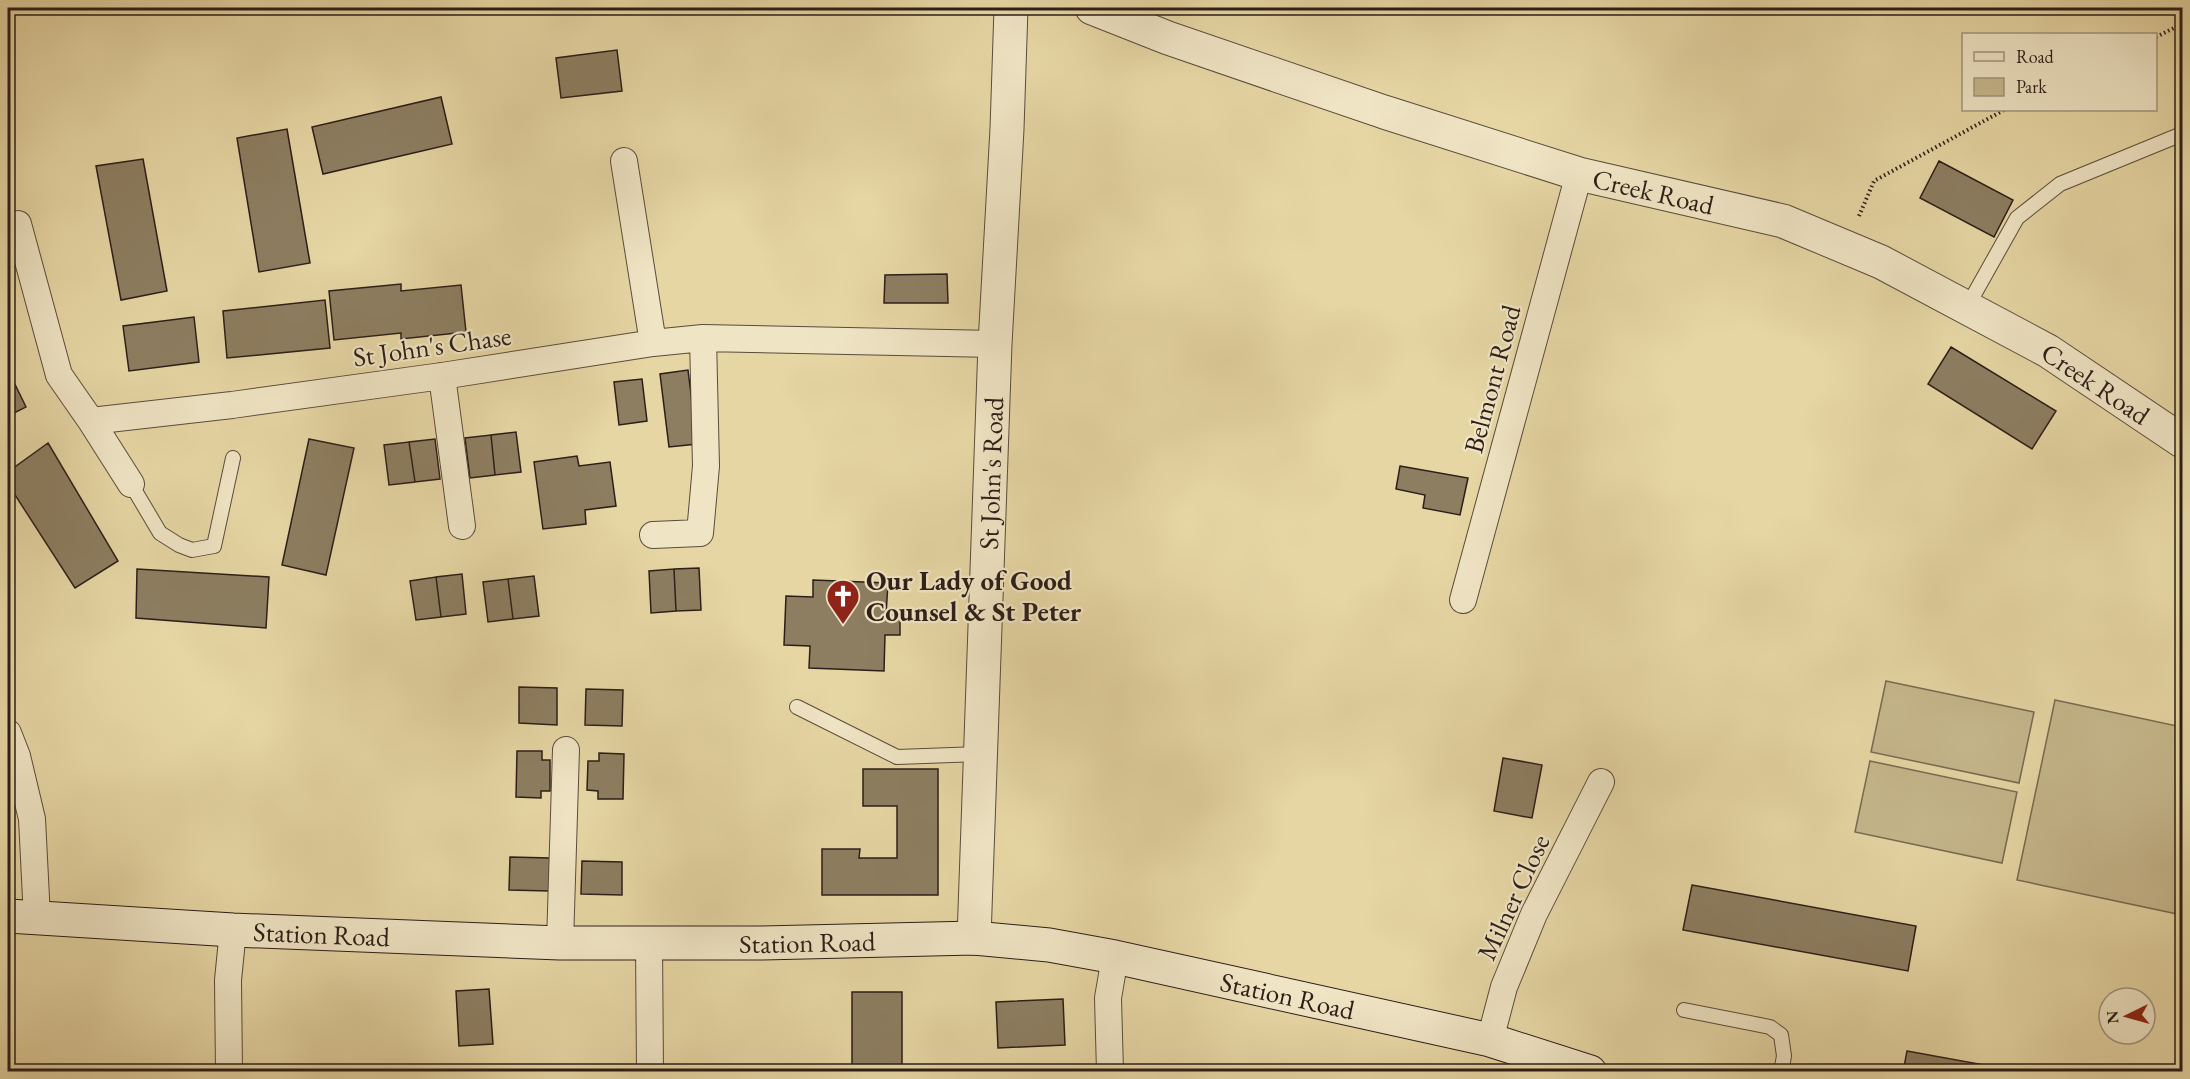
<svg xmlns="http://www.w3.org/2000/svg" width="2190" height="1079" font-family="'EB Garamond',serif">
	<rect width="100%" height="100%" fill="#e6d6a4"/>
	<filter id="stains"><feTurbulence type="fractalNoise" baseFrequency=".00333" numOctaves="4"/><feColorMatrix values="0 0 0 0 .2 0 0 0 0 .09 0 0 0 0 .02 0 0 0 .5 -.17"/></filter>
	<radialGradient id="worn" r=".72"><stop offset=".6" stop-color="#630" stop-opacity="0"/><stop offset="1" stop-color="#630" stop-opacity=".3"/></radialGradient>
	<path fill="#c6b78c" stroke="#796a52" stroke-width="1.5" d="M 1886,681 L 2034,712 L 2019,783 L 1871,752 Z
		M 2055,700 L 2182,727 L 2182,915 L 2017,880 Z
		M 1870,761 L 2017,792 L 2002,863 L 1855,832 Z"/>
	<path fill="#8d7e61" stroke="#2c1e18" stroke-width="1.5" d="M 617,50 L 622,91 L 561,98 L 556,58 Z
		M 441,97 L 452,144 L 323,174 L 312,127 Z
		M 287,129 L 310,263 L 259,272 L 237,138 Z
		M 143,159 L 167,291 L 121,300 L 96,166 Z
		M 1939,161 L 2013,200 L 1994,237 L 1920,198 Z
		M 947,274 L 948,303 L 884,303 L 885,275 Z
		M 401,284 L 401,291 L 461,285 L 466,332 L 401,339 L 401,333 L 334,340 L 329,291 Z
		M 325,300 L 330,348 L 227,358 L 223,311 Z
		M 194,317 L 199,362 L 129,371 L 123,326 Z
		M 1951,347 L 2056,411 L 2032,449 L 1928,384 Z
		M 8,370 L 26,407 L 8,416 Z
		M 688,370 L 697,444 L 669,447 L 660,374 Z
		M 642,379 L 647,421 L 619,425 L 614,382 Z
		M 516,432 L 521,472 L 495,475 L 491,435 Z
		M 491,435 L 495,475 L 470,478 L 465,438 Z
		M 309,439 L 354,448 L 326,575 L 282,565 Z
		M 435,439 L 440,479 L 415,482 L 409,442 Z
		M 409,442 L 415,482 L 389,485 L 384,445 Z
		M 48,443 L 118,561 L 75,588 L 8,484 L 8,472 Z
		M 577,456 L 579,466 L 610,462 L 616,506 L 585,510 L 586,524 L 543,529 L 534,462 Z
		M 1400,466 L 1468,478 L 1460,515 L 1423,508 L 1425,495 L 1396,489 Z
		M 699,568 L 701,610 L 676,611 L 674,569 Z
		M 137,569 L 269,577 L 266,628 L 136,618 Z
		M 674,569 L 676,611 L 651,613 L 649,571 Z
		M 462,574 L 466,614 L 441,617 L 436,577 Z
		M 534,576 L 539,616 L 513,619 L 508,579 Z
		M 436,577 L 441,617 L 416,620 L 410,581 Z
		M 508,579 L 513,619 L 488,622 L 483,582 Z
		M 813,580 L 888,583 L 886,615 L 900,615 L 900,635 L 885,635 L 884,671 L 809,668 L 810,646 L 784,645 L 786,596 L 813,597 Z
		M 519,687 L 557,688 L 557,725 L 519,723 Z
		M 586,689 L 623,690 L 622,726 L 585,725 Z
		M 517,751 L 542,751 L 542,760 L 550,760 L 550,791 L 541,791 L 541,798 L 516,797 Z
		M 599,753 L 624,754 L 623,799 L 598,799 L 598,791 L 587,790 L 588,761 L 599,761 Z
		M 1503,758 L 1542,765 L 1532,818 L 1494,811 Z
		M 863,769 L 938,769 L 938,895 L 822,895 L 822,849 L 860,849 L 859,858 L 897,858 L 897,806 L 863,806 Z
		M 510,857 L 550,858 L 549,891 L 509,890 Z
		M 582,861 L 622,862 L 622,895 L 581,894 Z
		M 1692,885 L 1916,926 L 1908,971 L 1683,930 Z
		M 489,989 L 493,1044 L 459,1046 L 456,991 Z
		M 852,992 L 902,992 L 902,1072 L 852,1072 Z
		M 1063,999 L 1065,1045 L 998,1048 L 996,1002 Z
		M 1907,1051 L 1990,1066 L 1989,1072 L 1903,1072 Z"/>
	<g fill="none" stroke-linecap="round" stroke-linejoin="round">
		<defs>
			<path id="service" d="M 1967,307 L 2017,218 L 2060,184 L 2182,134
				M 131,484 L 160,533 L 179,545 L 192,550 L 214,546 L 233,458
				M 797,707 L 897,757 L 980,754
				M 1684,1010 L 1770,1027 L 1781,1035 L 1784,1056 L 1781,1072"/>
			<path id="minor" d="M 624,161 L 653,343
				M 18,224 L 59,375 L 91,421 L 232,405 L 442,376 L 653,343 L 703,338 L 995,344
				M 442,376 L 462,526
				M 91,421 L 131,484
				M 653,535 L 700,533 L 706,466 L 703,338
				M 1463,600 L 1579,174
				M 8,733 L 17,756 L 32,819 L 37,918
				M 560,943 L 566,750
				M 649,943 L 650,1072
				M 1490,1040 L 1504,987 L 1534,914 L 1601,782
				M 229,1072 L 228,980 L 233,930
				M 1110,1072 L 1108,998 L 1115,957"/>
			<g id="tertiary">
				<path id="s1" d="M 1092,8 L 1168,38 L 1384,112 L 1579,174 L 1783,221 L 1881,262 L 2048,351 L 2182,441"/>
				<path id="s2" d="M 974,938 L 995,344 L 1007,129 L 1011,8"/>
			</g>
			<g id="secondary">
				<path id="s3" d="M 8,916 L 233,930 L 560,943 L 762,943 L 974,938 L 1049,945 L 1115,957 L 1490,1040 L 1590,1072"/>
			</g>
		</defs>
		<use href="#service" stroke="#5a4c3b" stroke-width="16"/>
		<use href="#minor" stroke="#5a4c3b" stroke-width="28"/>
		<use href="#tertiary" stroke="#5a4c3b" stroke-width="35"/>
		<use href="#secondary" stroke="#2c1e18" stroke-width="35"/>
		<path stroke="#2c1e18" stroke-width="4" stroke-dasharray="1.5 3" stroke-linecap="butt" d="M 2156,37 L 2182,24
			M 1859,216 L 1874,181 L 2004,110"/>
		<use href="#service" stroke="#efe4c4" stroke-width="14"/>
		<use href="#minor" stroke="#efe4c4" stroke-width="26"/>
		<use href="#tertiary" stroke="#efe4c4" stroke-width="33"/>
		<use href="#secondary" stroke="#efe4c4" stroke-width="33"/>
	</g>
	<defs>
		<symbol id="church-pin" viewBox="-11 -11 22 30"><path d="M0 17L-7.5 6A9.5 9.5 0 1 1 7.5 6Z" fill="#8f2418" stroke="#efe4c4"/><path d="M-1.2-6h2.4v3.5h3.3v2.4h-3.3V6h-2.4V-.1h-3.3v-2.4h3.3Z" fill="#fff"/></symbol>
	</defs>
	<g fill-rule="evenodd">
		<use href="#church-pin" x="824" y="577" width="38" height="52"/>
	</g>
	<g text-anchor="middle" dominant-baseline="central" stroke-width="4.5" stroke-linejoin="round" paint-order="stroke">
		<g font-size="27" fill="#2c1e18" stroke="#efe4c4">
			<text stroke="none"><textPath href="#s1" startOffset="591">Creek Road</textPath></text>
			<text transform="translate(432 346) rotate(-8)">St John's Chase</text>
			<text transform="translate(1492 379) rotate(-75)">Belmont Road</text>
			<text stroke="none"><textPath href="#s1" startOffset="1077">Creek Road</textPath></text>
			<text stroke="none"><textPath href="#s2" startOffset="465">St John's Road</textPath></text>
			<text transform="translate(1513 897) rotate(-65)">Milner Close</text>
			<text stroke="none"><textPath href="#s3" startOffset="314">Station Road</textPath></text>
			<text stroke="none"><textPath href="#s3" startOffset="800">Station Road</textPath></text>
			<text stroke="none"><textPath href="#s3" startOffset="1286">Station Road</textPath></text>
		</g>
		<g font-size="27" font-weight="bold" fill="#2c1e18" stroke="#efe4c4" text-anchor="start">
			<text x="866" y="580">Our Lady of Good<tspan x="866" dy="31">Counsel &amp; St Peter</tspan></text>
		</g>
	</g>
	<rect width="2190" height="1079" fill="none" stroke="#e6d6a4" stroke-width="30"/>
	<rect x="9" y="9" width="2172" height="1061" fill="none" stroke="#2c1e18" stroke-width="3"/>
	<rect x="15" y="15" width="2160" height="1049" fill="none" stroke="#2c1e18" stroke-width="1.5"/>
	<rect x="1962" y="33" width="195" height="78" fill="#efe4c4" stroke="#a1957f" stroke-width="1.5"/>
	<rect x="1974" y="52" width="30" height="9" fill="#efe4c4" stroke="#a1957f" stroke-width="1.5"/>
	<text x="2016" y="63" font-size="18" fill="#2c1e18">Road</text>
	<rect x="1974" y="78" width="30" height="18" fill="#c6b78c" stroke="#a1957f" stroke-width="1.5"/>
	<text x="2016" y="93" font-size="18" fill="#2c1e18">Park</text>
	<g transform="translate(2127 1016) rotate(265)"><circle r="28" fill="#efe4c4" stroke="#a1957f" stroke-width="1.5"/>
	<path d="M0-4.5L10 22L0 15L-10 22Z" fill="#8f2418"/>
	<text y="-9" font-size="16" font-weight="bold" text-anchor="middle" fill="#2c1e18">N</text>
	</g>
	<rect width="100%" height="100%" filter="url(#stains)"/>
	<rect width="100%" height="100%" fill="url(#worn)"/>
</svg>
